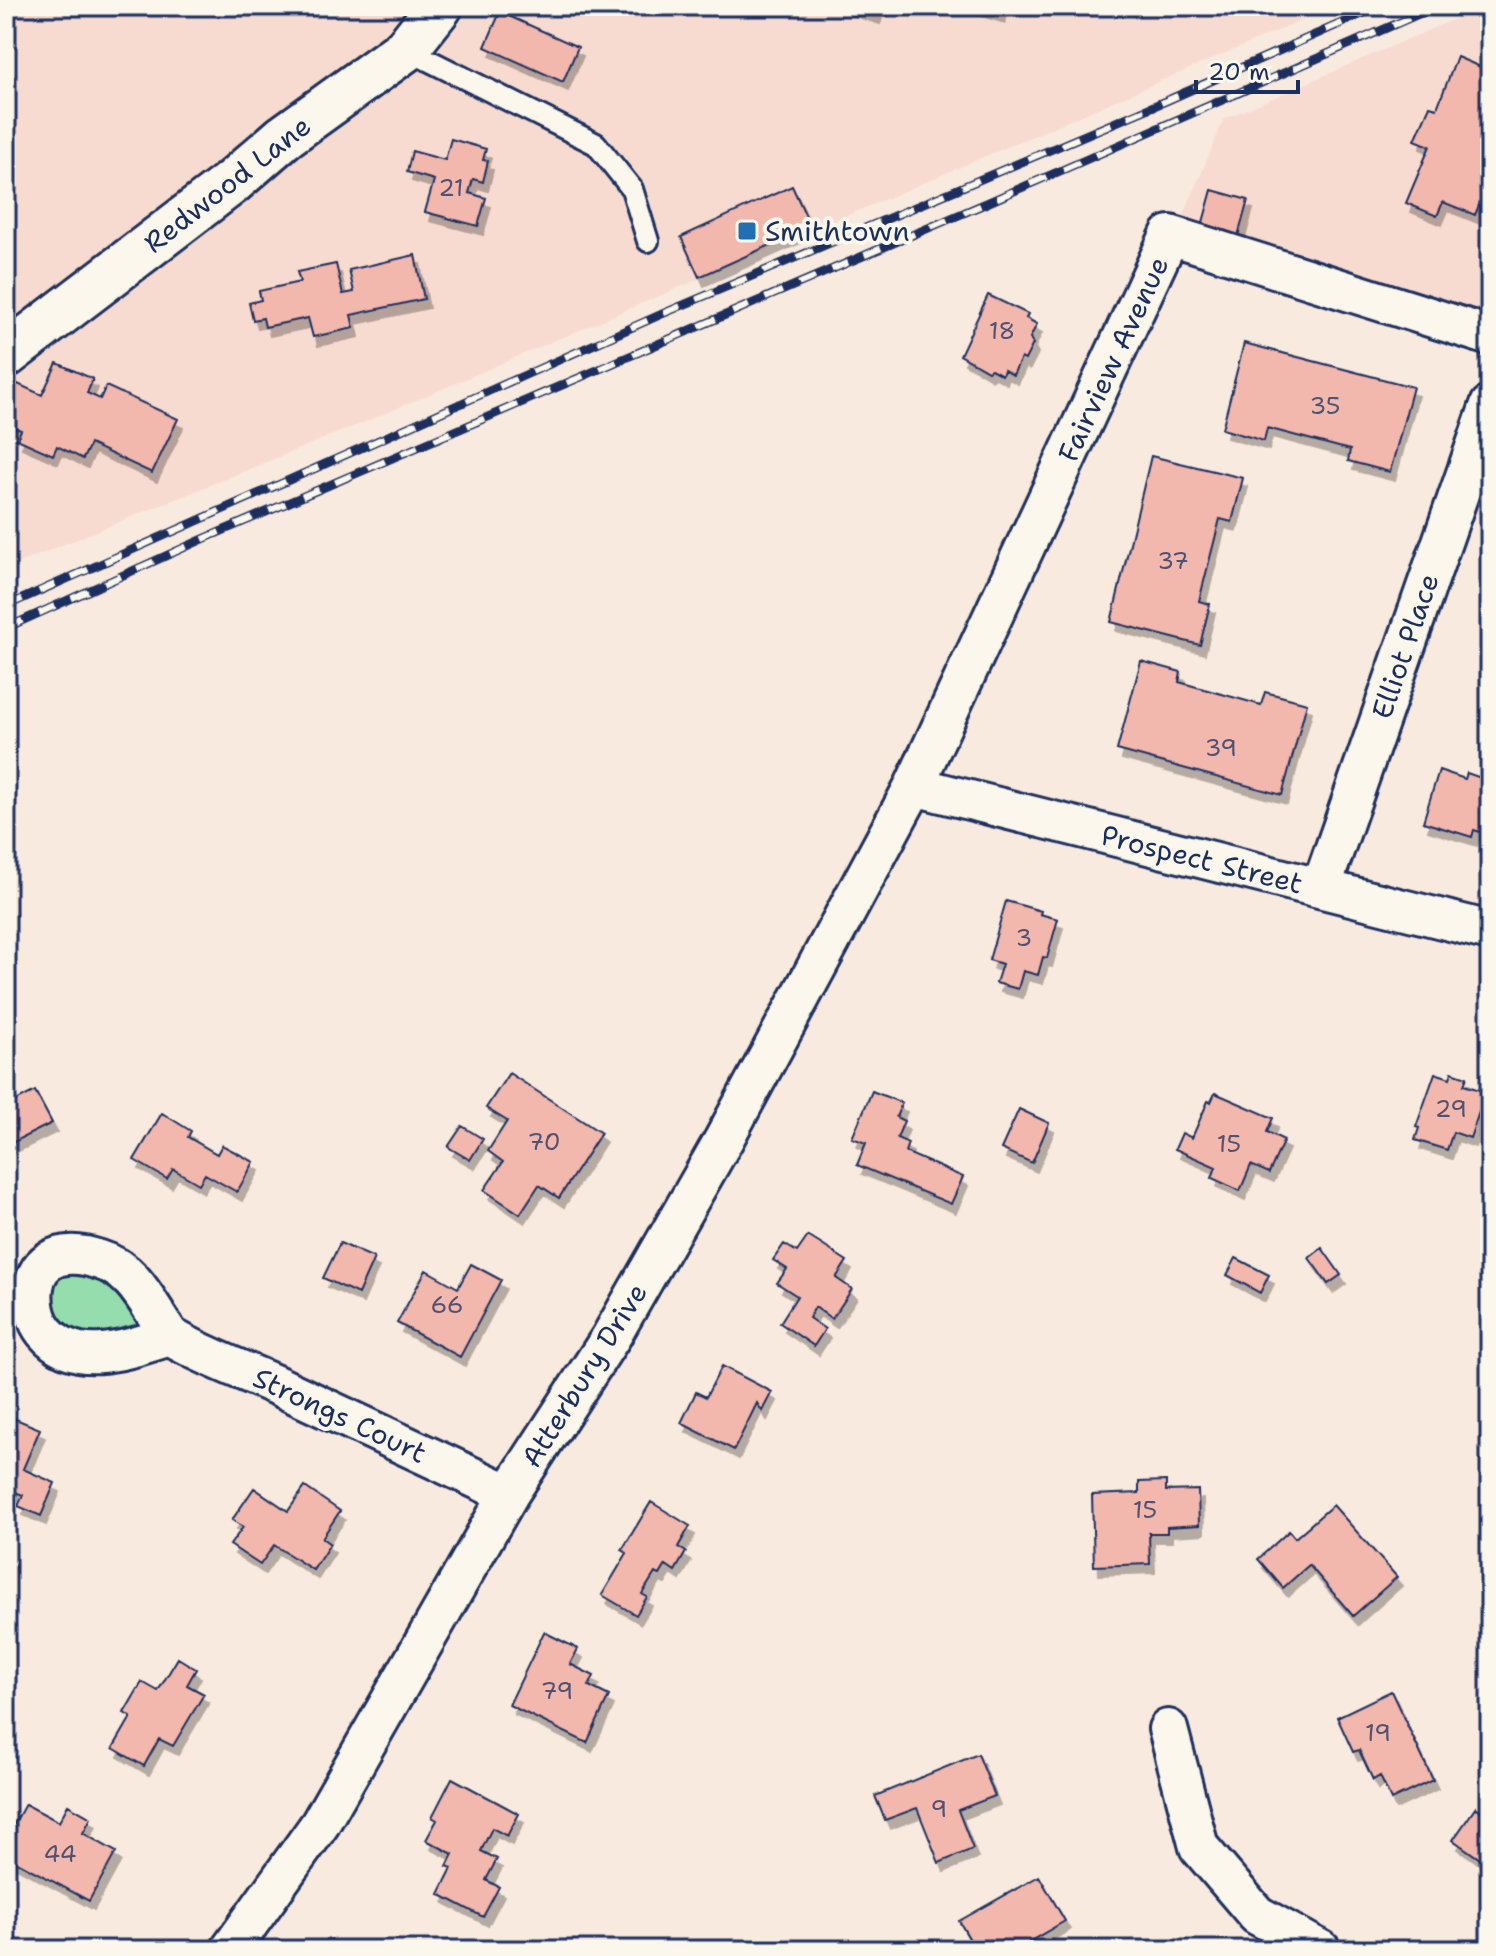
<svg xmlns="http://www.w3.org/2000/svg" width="1496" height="1956" font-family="'Shantell Sans',sans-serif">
	<defs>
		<filter id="shadow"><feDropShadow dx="5" dy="9" stdDeviation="0" flood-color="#0004"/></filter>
	</defs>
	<rect width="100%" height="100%" fill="#f9eadf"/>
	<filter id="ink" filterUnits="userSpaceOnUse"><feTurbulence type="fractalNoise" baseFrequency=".0125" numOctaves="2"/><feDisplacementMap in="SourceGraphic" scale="16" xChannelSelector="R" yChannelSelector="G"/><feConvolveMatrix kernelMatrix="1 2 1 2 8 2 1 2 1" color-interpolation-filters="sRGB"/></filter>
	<g filter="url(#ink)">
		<path fill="#f7dbd0" d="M 6,6 L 1336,6 L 365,422 L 6,568 Z
			M 1484,6 L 1490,6 L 1490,334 L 1177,231 L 1224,119 Z
			M 1490,424 L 1490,517 L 1459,509 Z"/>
		<path fill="#95ddac" stroke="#588685" stroke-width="2" d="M 61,1265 L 114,1281 L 154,1329 L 116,1345 L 52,1328 L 48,1270 Z"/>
		<path fill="#f2b7ad" stroke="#1b2f5e" stroke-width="2" filter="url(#shadow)" d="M 846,6 L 878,6 L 875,15 Z
			M 973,6 L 1002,6 L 1000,14 Z
			M 500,12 L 578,47 L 563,82 L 485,47 Z
			M 1457,57 L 1490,71 L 1490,179 L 1475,215 L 1443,202 L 1437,216 L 1406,203 L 1430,146 L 1415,140 L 1430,106 L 1437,108 Z
			M 451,139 L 486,149 L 483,160 L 488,161 L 483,182 L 473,179 L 469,193 L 486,198 L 478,226 L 425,212 L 434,180 L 407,172 L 412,151 L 445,160 Z
			M 792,186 L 811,227 L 699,277 L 681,237 Z
			M 1212,190 L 1248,200 L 1238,236 L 1202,226 Z
			M 415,255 L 424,299 L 351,315 L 354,328 L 313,337 L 308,318 L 265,327 L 263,318 L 253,320 L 249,303 L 261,300 L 259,291 L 300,282 L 297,272 L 336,264 L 343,294 L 354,292 L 349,270 Z
			M 988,295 L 1028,314 L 1026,318 L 1037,324 L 1030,338 L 1033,344 L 1025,360 L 1021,358 L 1013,375 L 1004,370 L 1002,375 L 991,369 L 988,371 L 960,355 Z
			M 1244,343 L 1413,387 L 1390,472 L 1348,461 L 1350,450 L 1267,428 L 1264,441 L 1222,429 Z
			M 57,363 L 93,379 L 87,393 L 100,399 L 106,386 L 178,419 L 152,473 L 90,444 L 83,459 L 57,446 L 53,455 L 17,439 L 21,430 L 6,424 L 6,387 L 9,380 L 42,395 Z
			M 1151,456 L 1243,478 L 1232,522 L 1220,519 L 1199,601 L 1210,604 L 1200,645 L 1111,622 Z
			M 1141,661 L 1181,672 L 1179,682 L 1261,705 L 1265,692 L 1307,703 L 1282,795 L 1117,750 Z
			M 1439,770 L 1465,779 L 1467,773 L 1481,778 L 1483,771 L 1490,773 L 1490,835 L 1474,830 L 1472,837 L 1423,822 Z
			M 1006,901 L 1041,911 L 1040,914 L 1058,919 L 1047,958 L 1043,957 L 1038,975 L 1023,971 L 1018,989 L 996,983 L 1002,964 L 989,960 Z
			M 1452,1072 L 1467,1077 L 1464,1085 L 1486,1092 L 1470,1138 L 1453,1132 L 1447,1150 L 1415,1140 L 1419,1128 L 1416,1127 L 1435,1073 L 1450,1078 Z
			M 509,1073 L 601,1133 L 559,1198 L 539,1185 L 520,1214 L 484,1190 L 503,1162 L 488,1151 L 507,1121 L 486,1108 Z
			M 35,1091 L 52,1123 L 6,1146 L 6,1106 Z
			M 872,1091 L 902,1103 L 896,1117 L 904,1121 L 897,1138 L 908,1143 L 905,1152 L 963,1177 L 951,1204 L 857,1165 L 866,1143 L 852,1138 Z
			M 1215,1093 L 1273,1118 L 1267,1132 L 1284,1140 L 1269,1173 L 1251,1165 L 1240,1191 L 1212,1178 L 1216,1167 L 1175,1149 L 1182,1133 L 1192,1138 L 1208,1101 L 1211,1102 Z
			M 1019,1109 L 1049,1123 L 1032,1163 L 1001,1149 Z
			M 162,1113 L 191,1131 L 188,1137 L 217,1154 L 222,1145 L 254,1162 L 237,1192 L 205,1174 L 199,1184 L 173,1169 L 167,1179 L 134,1160 Z
			M 462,1126 L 483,1139 L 470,1160 L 448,1147 Z
			M 808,1236 L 847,1261 L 836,1278 L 852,1289 L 832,1319 L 815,1307 L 809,1318 L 825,1329 L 814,1346 L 780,1323 L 797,1296 L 777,1283 L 787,1269 L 773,1260 L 784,1244 L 797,1252 Z
			M 340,1243 L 374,1258 L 358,1294 L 323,1278 Z
			M 1322,1248 L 1341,1275 L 1328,1284 L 1309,1258 Z
			M 1236,1258 L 1269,1275 L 1260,1293 L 1227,1275 Z
			M 471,1264 L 501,1280 L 460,1357 L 397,1323 L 426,1270 L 458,1288 Z
			M 722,1366 L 772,1392 L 762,1411 L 757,1403 L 734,1450 L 681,1423 L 696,1392 L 706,1397 Z
			M 6,1415 L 40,1429 L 23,1469 L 55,1483 L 41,1516 L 18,1506 L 23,1495 L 10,1490 L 9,1493 L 6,1491 Z
			M 1166,1481 L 1166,1491 L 1198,1490 L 1199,1525 L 1167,1527 L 1167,1533 L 1149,1533 L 1150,1564 L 1094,1566 L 1092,1495 L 1139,1493 L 1139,1482 Z
			M 305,1487 L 340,1511 L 322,1538 L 330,1544 L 313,1570 L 274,1545 L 260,1565 L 230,1545 L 243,1527 L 232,1520 L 254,1488 L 288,1511 Z
			M 651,1502 L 690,1526 L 678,1547 L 686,1552 L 675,1571 L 666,1565 L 660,1575 L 655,1573 L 642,1594 L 647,1597 L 636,1615 L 602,1595 L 627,1553 L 622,1550 Z
			M 1333,1505 L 1397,1577 L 1353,1616 L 1309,1565 L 1283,1588 L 1258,1559 L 1289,1531 L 1295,1538 Z
			M 544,1632 L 578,1649 L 570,1664 L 594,1676 L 589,1686 L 609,1696 L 587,1743 L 509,1705 Z
			M 178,1658 L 196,1669 L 187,1685 L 204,1694 L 173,1746 L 159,1739 L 144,1766 L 113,1748 L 131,1717 L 124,1713 L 142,1682 L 158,1691 Z
			M 1391,1691 L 1433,1780 L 1391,1800 L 1380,1776 L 1373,1780 L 1359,1750 L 1353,1752 L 1337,1717 Z
			M 978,1754 L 995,1796 L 958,1810 L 973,1849 L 939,1863 L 917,1808 L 885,1820 L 875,1796 Z
			M 452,1778 L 519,1814 L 507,1836 L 492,1828 L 481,1851 L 497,1859 L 486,1880 L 499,1887 L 483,1917 L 439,1894 L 452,1868 L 447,1866 L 453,1854 L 426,1840 L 437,1820 L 432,1817 Z
			M 25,1804 L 59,1822 L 68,1805 L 91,1818 L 83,1833 L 116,1852 L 89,1901 L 6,1856 L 6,1839 Z
			M 1476,1807 L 1490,1818 L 1490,1866 L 1453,1840 Z
			M 1039,1876 L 1065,1921 L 1029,1942 L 1033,1950 L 976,1950 L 959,1921 Z"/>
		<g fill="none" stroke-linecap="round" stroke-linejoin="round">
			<defs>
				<path id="service" d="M 406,49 L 596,144 L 632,189 L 648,241"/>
				<path id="minor" d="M 914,786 L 1490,931
					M 1321,888 L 1490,405
					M 170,1336 C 131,1348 77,1370 45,1332 C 35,1320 32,1302 34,1287 C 39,1252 72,1250 100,1260 C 130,1269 143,1294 159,1319 C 163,1325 167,1334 173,1338 C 203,1356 245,1371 278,1386 C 355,1422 432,1458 509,1494
					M 1168,1729 L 1199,1847 L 1257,1915 L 1321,1950
					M 230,1950 L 320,1824 L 509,1494 L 611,1337 L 723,1141 L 914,786 L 1170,235 L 1490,336"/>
				<path id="tertiary" d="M 6,355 L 231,183 L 284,137 L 406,49 L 440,6"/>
			</defs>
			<use href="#service" stroke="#1b2f5e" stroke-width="26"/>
			<use href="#minor" stroke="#1b2f5e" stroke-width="44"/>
			<use href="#tertiary" stroke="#1b2f5e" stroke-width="50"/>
			<use href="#service" stroke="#fbf7ec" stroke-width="20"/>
			<use href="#minor" stroke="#fbf7ec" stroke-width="38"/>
			<use href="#tertiary" stroke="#fbf7ec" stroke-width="44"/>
			<defs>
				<path id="rail" d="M 6,606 L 662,314 L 1168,100 L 1380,6
					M 6,628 L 201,540 L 989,202 L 1437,6"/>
			</defs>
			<use href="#rail" stroke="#1b2f5e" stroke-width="9"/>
			<use href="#rail" stroke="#fbf7ec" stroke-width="6" stroke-dasharray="18" stroke-linecap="butt"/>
		</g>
	</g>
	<rect fill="#1f6fb2" stroke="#fbf7ec" stroke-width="3" x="737" y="221" width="20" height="20" rx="4"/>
	<g text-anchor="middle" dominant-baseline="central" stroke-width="8" stroke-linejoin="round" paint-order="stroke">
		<g font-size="24" fill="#515172">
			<text x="451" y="188">21</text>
			<text x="1002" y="331">18</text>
			<text x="1325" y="406">35</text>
			<text x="1173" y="561">37</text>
			<text x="1221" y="748">39</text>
			<text x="1024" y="938">3</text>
			<text x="1451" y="1109">29</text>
			<text x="544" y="1142">70</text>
			<text x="1229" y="1144">15</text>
			<text x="447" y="1305">66</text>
			<text x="1145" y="1510">15</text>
			<text x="557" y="1691">79</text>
			<text x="1378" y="1733">19</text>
			<text x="939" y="1809">9</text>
			<text x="60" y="1854">44</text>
		</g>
		<g font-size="28" fill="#1b2f5e" stroke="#fbf7ec">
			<text transform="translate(227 184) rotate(-38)">Redwood Lane</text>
			<text transform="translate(1113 359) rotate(-65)">Fairview Avenue</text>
			<text transform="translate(1405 646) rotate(-71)">Elliot Place</text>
			<text transform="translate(1202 859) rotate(14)">Prospect Street</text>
			<text transform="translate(584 1375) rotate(-58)">Atterbury Drive</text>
			<text transform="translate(340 1415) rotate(25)">Strongs Court</text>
		</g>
		<g font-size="28" fill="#1b2f5e" stroke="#fbf7ec" text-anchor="start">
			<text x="765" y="231">Smithtown</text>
		</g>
	</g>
	<rect width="1496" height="1956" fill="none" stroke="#fbf7ec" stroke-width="32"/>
	<rect x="16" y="16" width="1464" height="1924" fill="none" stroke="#1b2f5e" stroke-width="3" filter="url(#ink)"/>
	<path d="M1196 80v12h102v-12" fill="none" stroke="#1b2f5e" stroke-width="4"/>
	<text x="1208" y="80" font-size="24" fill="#1b2f5e" stroke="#fbf7ec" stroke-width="6" paint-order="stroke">20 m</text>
</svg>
